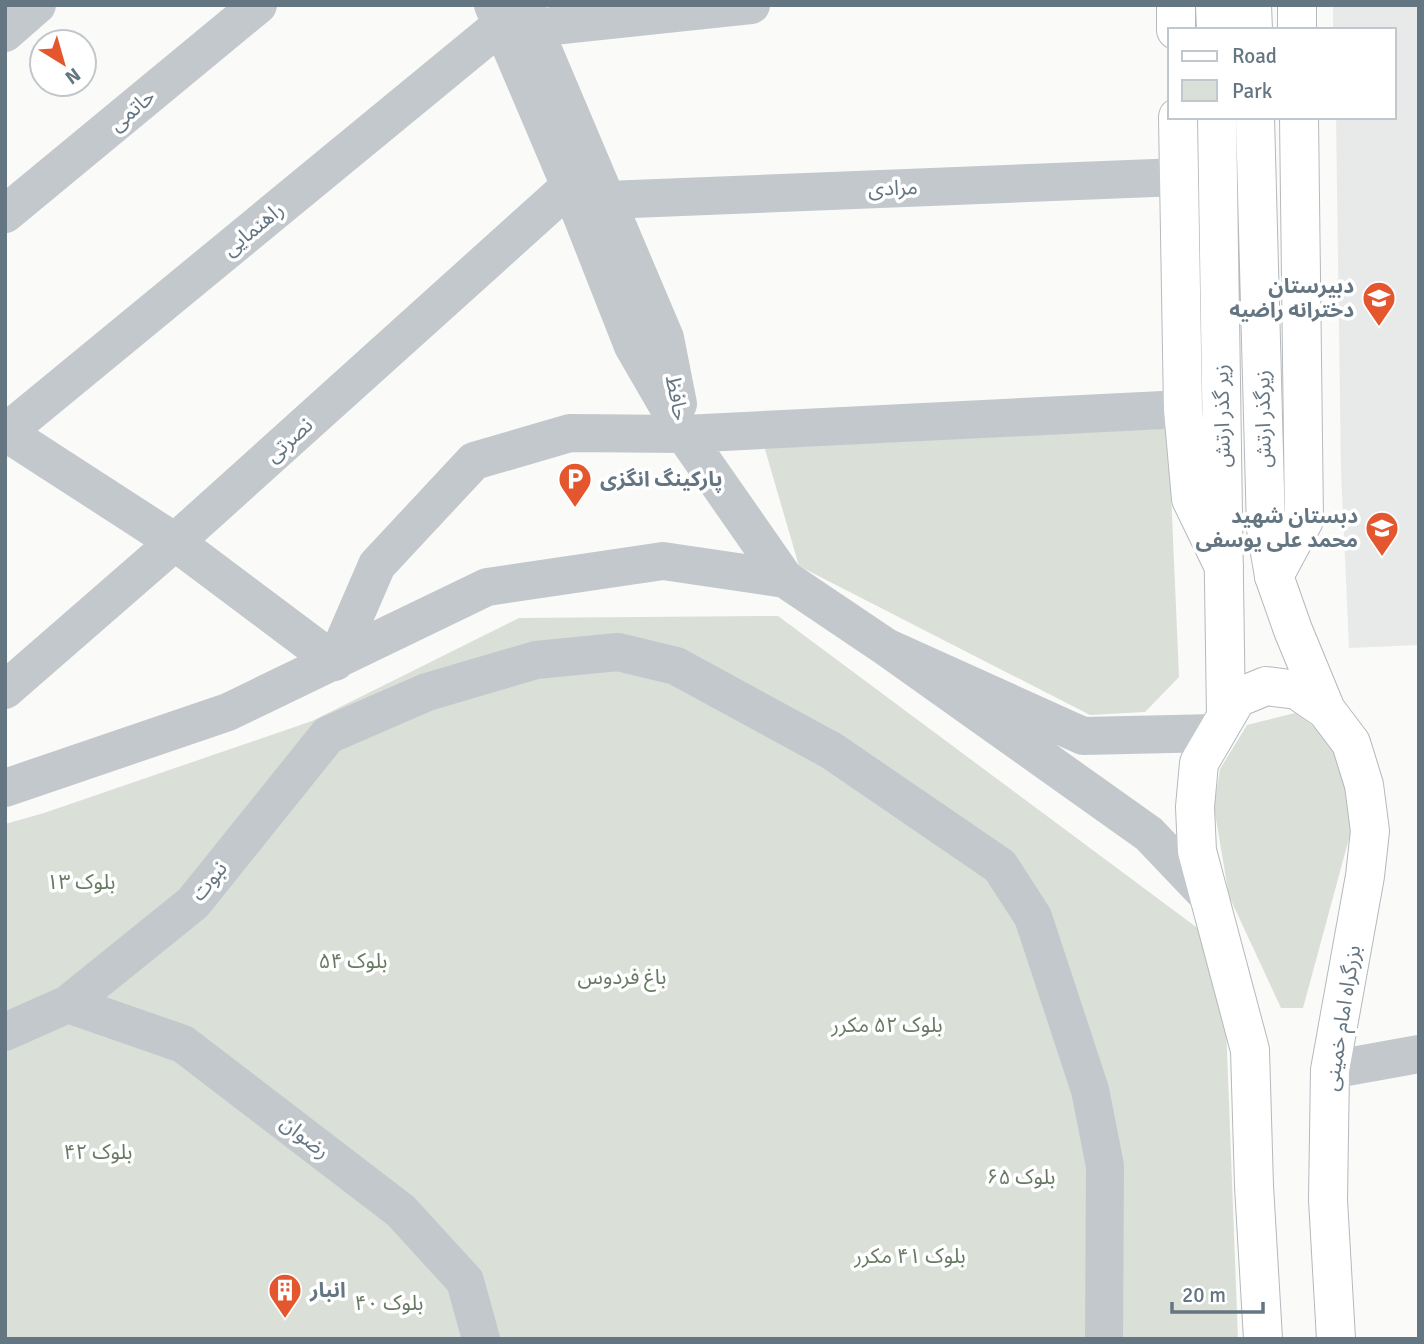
<svg xmlns="http://www.w3.org/2000/svg" width="1424" height="1344" font-family="Signika,'Noto Sans Arabic',sans-serif">
	<rect width="100%" height="100%" fill="#fafaf8"/>
	<path fill="#e8e9e9" d="M 1333,5 L 1419,5 L 1419,645 L 1349,648 L 1341,471 L 1336,117 L 1394,117 L 1394,30 L 1333,30 Z"/>
	<path fill="#dadfd7" d="M 1168,423 L 1179,677 L 1145,712 L 1090,715 L 799,566 L 764,446 Z
		M 778,616 L 1223,947 L 1238,1339 L 5,1339 L 5,824 L 44,813 L 312,721 L 519,618 Z
		M 1295,713 L 1330,738 L 1347,780 L 1351,831 L 1303,1008 L 1281,1008 L 1229,896 L 1214,807 L 1220,769 L 1247,725 Z"/>
	<g fill="none" stroke-linecap="round" stroke-linejoin="round">
		<defs>
			<path id="major" d="M 1176,5 L 1176,30
				M 1297,5 L 1297,30
				M 1178,117 L 1183,409 L 1191,499 L 1224,567
				M 1274,576 L 1304,520 L 1299,117"/>
			<path id="highway" d="M 1215,5 L 1216,30
				M 1252,5 L 1253,30
				M 1217,117 L 1226,715
				M 1255,117 L 1266,529 L 1274,576 L 1293,630 L 1326,710 L 1351,743 L 1364,785 L 1370,831 L 1365,876 L 1330,1070 L 1328,1200 L 1336,1339
				M 1263,1339 L 1254,1186 L 1250,1050 L 1197,851 L 1195,807 L 1199,763 L 1237,698 L 1266,686 L 1297,690 L 1326,710"/>
		</defs>
		<use href="#major" stroke="#b5babe" stroke-width="40"/>
		<use href="#highway" stroke="#b4b9bd" stroke-width="40"/>
		<path stroke="#c3c8cc" stroke-width="38" d="M 493,5 L 570,186 L 633,346 L 684,434 L 785,579
			M 524,5 L 665,338 L 678,404
			M 534,28 L 751,5
			M 5,33 L 37,5
			M 607,200 L 1179,177
			M 5,214 L 258,5
			M 5,432 L 175,542 L 335,662 L 377,565 L 474,461 L 570,433 L 684,434 L 1183,409
			M 5,433 L 501,25 L 523,5
			M 5,690 L 175,542 L 570,186
			M 5,788 L 228,712 L 487,587 L 663,561 L 785,579 L 886,647
			M 1210,898 L 1149,834 L 886,647 L 1083,736 L 1216,733
			M 68,1004 L 183,1044 L 401,1211 L 465,1281 L 481,1339
			M 5,1032 L 68,1004 L 193,903 L 328,735 L 427,692 L 536,660 L 618,652 L 676,666 L 832,751 L 1000,866 L 1033,917 L 1090,1090 L 1105,1166 L 1104,1339
			M 1330,1070 L 1419,1054"/>
		<use href="#major" stroke="#fff" stroke-width="38"/>
		<use href="#highway" stroke="#fff" stroke-width="38"/>
	</g>
	<defs>
		<symbol id="school-pin" viewBox="-11 -11 22 30"><path d="M0 17L-7.5 6A9.5 9.5 0 1 1 7.5 6Z" fill="#e4572e" stroke="#fff"/><path d="M0-5L7-2L0 1L-7-2ZM-4 1L0 2.5L4 1V4Q0 6-4 4Z" fill="#fff"/></symbol>
		<symbol id="parking-pin" viewBox="-11 -11 22 30"><path d="M0 17L-7.5 6A9.5 9.5 0 1 1 7.5 6Z" fill="#e4572e" stroke="#fff"/><path d="M-3.5-5.5H1a3.5 3.5 0 0 1 0 7H-1V5.5H-3.5ZM-1-3.4V-.6H.8a1.4 1.4 0 0 0 0-2.8Z" fill="#fff"/></symbol>
		<symbol id="building-pin" viewBox="-11 -11 22 30"><path d="M0 17L-7.5 6A9.5 9.5 0 1 1 7.5 6Z" fill="#e4572e" stroke="#fff"/><path d="M-4-6H4V6H1V3H-1V6H-4ZM-2.5-4.3h1.7v1.8h-1.7ZM.8-4.3h1.7v1.8H.8ZM-2.5-1h1.7V.8h-1.7ZM.8-1h1.7V.8H.8Z" fill="#fff"/></symbol>
	</defs>
	<g fill-rule="evenodd">
		<use href="#school-pin" x="1360" y="279" width="38" height="52"/>
		<use href="#parking-pin" x="556" y="460" width="38" height="52"/>
		<use href="#school-pin" x="1363" y="509" width="38" height="52"/>
		<use href="#building-pin" x="266" y="1271" width="38" height="52"/>
	</g>
	<g text-anchor="middle" dominant-baseline="central" stroke-width="7" stroke-linejoin="round" paint-order="stroke">
		<g font-size="21" fill="#657683" stroke="#fff">
			<text transform="translate(132 110) rotate(-40)">حاتمی</text>
			<text transform="translate(893 188) rotate(-2)">مرادی</text>
			<text transform="translate(253 229) rotate(-39)">راهنمایی</text>
			<text transform="translate(677 398) rotate(79)">حافظ</text>
			<text transform="translate(1222 416) rotate(-91)">زیر گذر ارتش</text>
			<text transform="translate(1263 419) rotate(-91)">زیرگذر ارتش</text>
			<text transform="translate(289 440) rotate(-42)">نصرتی</text>
			<text transform="translate(209 881) rotate(-51)">نبوت</text>
			<text transform="translate(1342 1018) rotate(-81)">بزرگراه امام خمینی</text>
			<text transform="translate(305 1137) rotate(38)">رضوان</text>
		</g>
		<g font-size="21" font-weight="bold" fill="#657683" stroke="#fff" text-anchor="end">
			<text x="1354" y="286">دبیرستان<tspan x="1354" dy="24">دخترانه راضیه</tspan></text>
			<text x="600" y="479" text-anchor="start">پارکینگ انگزی</text>
			<text x="1358" y="516">دبستان شهید<tspan x="1358" dy="24">محمد علی یوسفی</tspan></text>
			<text x="310" y="1290" text-anchor="start">انبار</text>
		</g>
		<g font-size="21" fill="#687a64" stroke="#fff">
			<text x="81" y="882">بلوک ۱۳</text>
			<text x="353" y="961">بلوک ۵۴</text>
			<text x="622" y="977">باغ فردوس</text>
			<text x="887" y="1025">بلوک ۵۲ مکرر</text>
			<text x="98" y="1152">بلوک ۴۲</text>
			<text x="1021" y="1177">بلوک ۶۵</text>
			<text x="910" y="1256">بلوک ۴۱ مکرر</text>
			<text x="389" y="1303">بلوک ۴۰</text>
		</g>
	</g>
	<rect width="1424" height="1344" fill="none" stroke="#657683" stroke-width="14"/>
	<rect x="1168" y="28" width="228" height="91" fill="#ffffff" stroke="#c1c8cd" stroke-width="2"/>
	<rect x="1182" y="51" width="35" height="10" fill="#ffffff" stroke="#c1c8cd" stroke-width="2"/>
	<text x="1232" y="63" font-size="21" fill="#657683">Road</text>
	<rect x="1182" y="80" width="35" height="21" fill="#dadfd7" stroke="#c1c8cd" stroke-width="2"/>
	<text x="1232" y="98" font-size="21" fill="#657683">Park</text>
	<g transform="translate(63 63) rotate(143)"><circle r="33" fill="#ffffff" stroke="#c1c8cd" stroke-width="2"/>
	<path d="M0-5L12 26L0 18L-12 26Z" fill="#e4572e"/>
	<text y="-10" font-size="19" font-weight="bold" text-anchor="middle" fill="#657683">N</text>
	</g>
	<path d="M1172 1302v10h91v-10" fill="none" stroke="#657683" stroke-width="3.5"/>
	<text x="1182" y="1302" font-size="21" fill="#657683" stroke="#ffffff" stroke-width="5" paint-order="stroke">20 m</text>
</svg>
